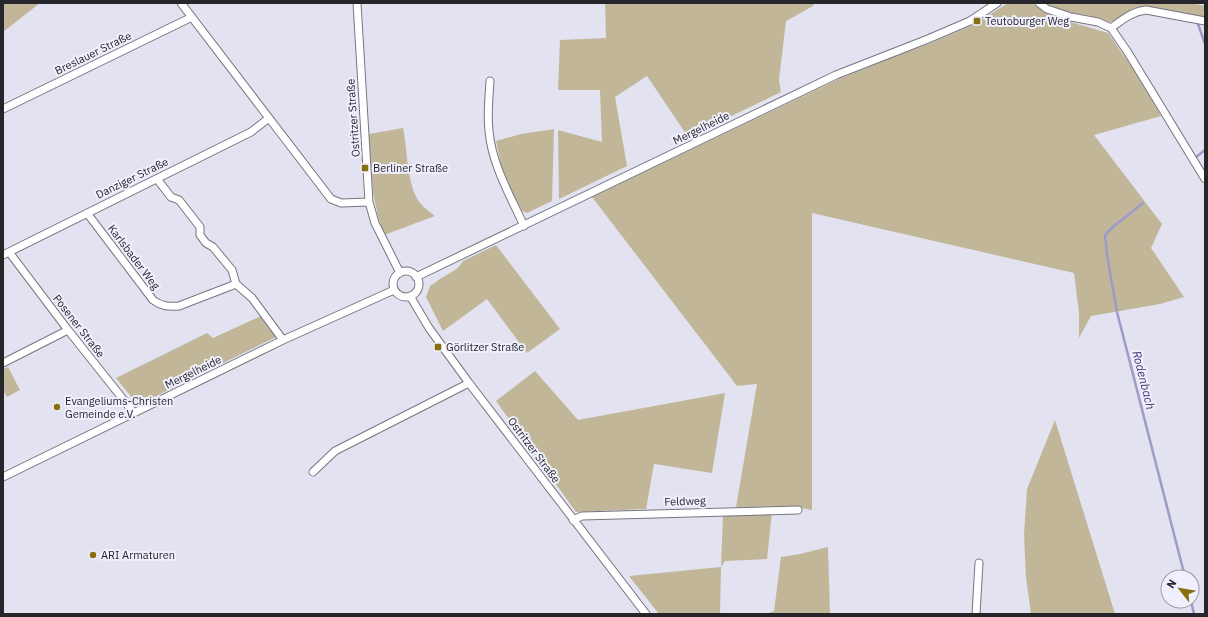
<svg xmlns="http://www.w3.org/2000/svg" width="1208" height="617" font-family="'IBM Plex Sans',sans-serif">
	<rect width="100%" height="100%" fill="#e3e2f0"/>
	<path fill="#c1b798" d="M 3,3 L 40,3 L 3,32 Z
		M 605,3 L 814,3 L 813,6 L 786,21 L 779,80 L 781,92 L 688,137 L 647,76 L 615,97 L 627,166 L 559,199 L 558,130 L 602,142 L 600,90 L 558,90 L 560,40 L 606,38 Z
		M 1008,3 L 1032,3 L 1050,16 L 1108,33 L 1137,74 L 1161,116 L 1094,135 L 1162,224 L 1151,248 L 1184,297 L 1160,304 L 1091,316 L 1079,338 L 1079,313 L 1074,273 L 812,213 L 812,510 C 788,504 761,507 736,507 L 757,384 L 737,386 L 592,197 L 839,79 L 893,57 L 931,43 L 973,25 Z
		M 1044,3 L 1191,3 L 1205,6 L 1205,18 L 1152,7 L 1143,7 L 1135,8 L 1125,13 L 1114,21 L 1109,22 L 1091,16 L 1056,10 Z
		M 403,128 C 408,150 406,186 421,204 C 424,208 430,212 435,216 L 384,235 L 378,216 L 373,192 L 369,134 Z
		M 554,129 L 552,201 L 527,213 L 522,211 L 503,174 L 496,141 L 521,134 Z
		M 496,245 L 560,329 L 527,353 L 487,299 L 443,331 L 426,297 L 430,286 L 440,279 L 458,268 L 463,261 Z
		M 261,316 L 276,337 L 138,405 L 116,378 L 207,333 L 213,338 Z
		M 8,367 L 20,390 L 7,397 L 3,390 L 3,369 Z
		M 535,371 L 578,420 L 725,393 L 712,473 L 654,464 L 646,509 L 576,512 L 496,401 Z
		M 1055,420 L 1115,614 L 1031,614 L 1026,578 L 1024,534 L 1027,489 Z
		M 772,512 L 767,559 L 725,561 L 721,567 L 720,614 L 659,614 L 629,576 L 721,567 L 723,514 Z
		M 828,547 L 830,614 L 766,614 L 774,611 L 781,557 L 800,554 Z"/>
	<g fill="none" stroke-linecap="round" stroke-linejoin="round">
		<path stroke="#9e9ac9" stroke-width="2.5" d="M 1198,24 L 1205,44
			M 1196,157 L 1205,150
			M 1143,203 L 1114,226 L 1105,235 L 1107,255 L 1117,312 L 1185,577
			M 1191,601 L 1194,614"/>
		<defs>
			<path id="street" d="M 181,3 L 331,199 L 341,203 L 369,202
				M 357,3 L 369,202 L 375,223 L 400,273
				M 1039,3 L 1047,9 L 1071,17 L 1098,22 L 1111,28 L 1127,51 L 1205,179
				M 1111,28 C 1122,20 1131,12 1146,10 L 1205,21
				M 490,81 C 489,98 487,115 489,131 C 492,165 510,195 524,226
				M 3,109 L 192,17
				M 157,179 L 171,197 L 179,200 L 200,227 L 200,235 L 206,243 L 213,247 L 232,270 L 236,284 L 252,298 L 283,340
				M 87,213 L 153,300 C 161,306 168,307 179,306 L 236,284
				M 9,252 L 68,330 L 134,413
				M 3,255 L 251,132 L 269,118
				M393 284a13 13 0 1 1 26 0a13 13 0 1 1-26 0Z
				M 416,277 L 836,75 L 928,39 L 970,21 L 997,3
				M 410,296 L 429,328 L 469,383 L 646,614
				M 3,363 L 68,330
				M 313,472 L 335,451 L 469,383
				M 3,477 L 283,340 L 394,290
				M 573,520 L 582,516 L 798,510
				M 976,614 L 979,563"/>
		</defs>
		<use href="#street" stroke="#767581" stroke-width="9"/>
		<use href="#street" stroke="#fff" stroke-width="7"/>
	</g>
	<g fill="#887011" stroke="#f0effd" stroke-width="1.5">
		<rect x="973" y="17" width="8" height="8" rx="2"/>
		<rect x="361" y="164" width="8" height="8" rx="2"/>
		<rect x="434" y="343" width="8" height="8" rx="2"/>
		<circle cx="57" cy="407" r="4"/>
		<circle cx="93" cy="555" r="4"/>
	</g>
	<g text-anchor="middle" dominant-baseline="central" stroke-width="4" stroke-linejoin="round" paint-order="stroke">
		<g font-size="11" fill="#25252a" stroke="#f0effd" text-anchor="start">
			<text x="985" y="21">Teutoburger Weg</text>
			<text x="373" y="168">Berliner Straße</text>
			<text x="446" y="347">Görlitzer Straße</text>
			<text x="65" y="401">Evangeliums-Christen<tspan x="65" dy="13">Gemeinde e.V.</tspan></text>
			<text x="101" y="555">ARI Armaturen</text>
		</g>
		<g font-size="11" fill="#25252a" stroke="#f0effd">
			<text transform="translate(93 53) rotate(-26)">Breslauer Straße</text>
			<text transform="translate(353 118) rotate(-94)">Ostritzer Straße</text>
			<text transform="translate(701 128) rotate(-26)">Mergelheide</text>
			<text transform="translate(132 178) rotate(-26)">Danziger Straße</text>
			<text transform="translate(134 257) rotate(53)">Karlsbader Weg</text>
			<text transform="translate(79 326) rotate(52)">Posener Straße</text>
			<text transform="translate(193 372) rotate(-26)">Mergelheide</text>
			<text transform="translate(534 450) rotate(53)">Ostritzer Straße</text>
			<text transform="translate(685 501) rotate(-2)">Feldweg</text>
		</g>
		<g font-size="12" font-style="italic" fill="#3f3570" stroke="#f0effd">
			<text transform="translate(1144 380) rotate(76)">Rodenbach</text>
		</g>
	</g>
	<rect width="1208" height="617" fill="none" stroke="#25252a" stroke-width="8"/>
	<g transform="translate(1180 589) rotate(301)"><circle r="19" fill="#f0effd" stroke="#9f9ea9"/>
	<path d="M0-3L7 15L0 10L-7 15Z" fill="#887011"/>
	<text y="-6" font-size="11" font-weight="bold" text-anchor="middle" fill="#25252a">N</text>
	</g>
</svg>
